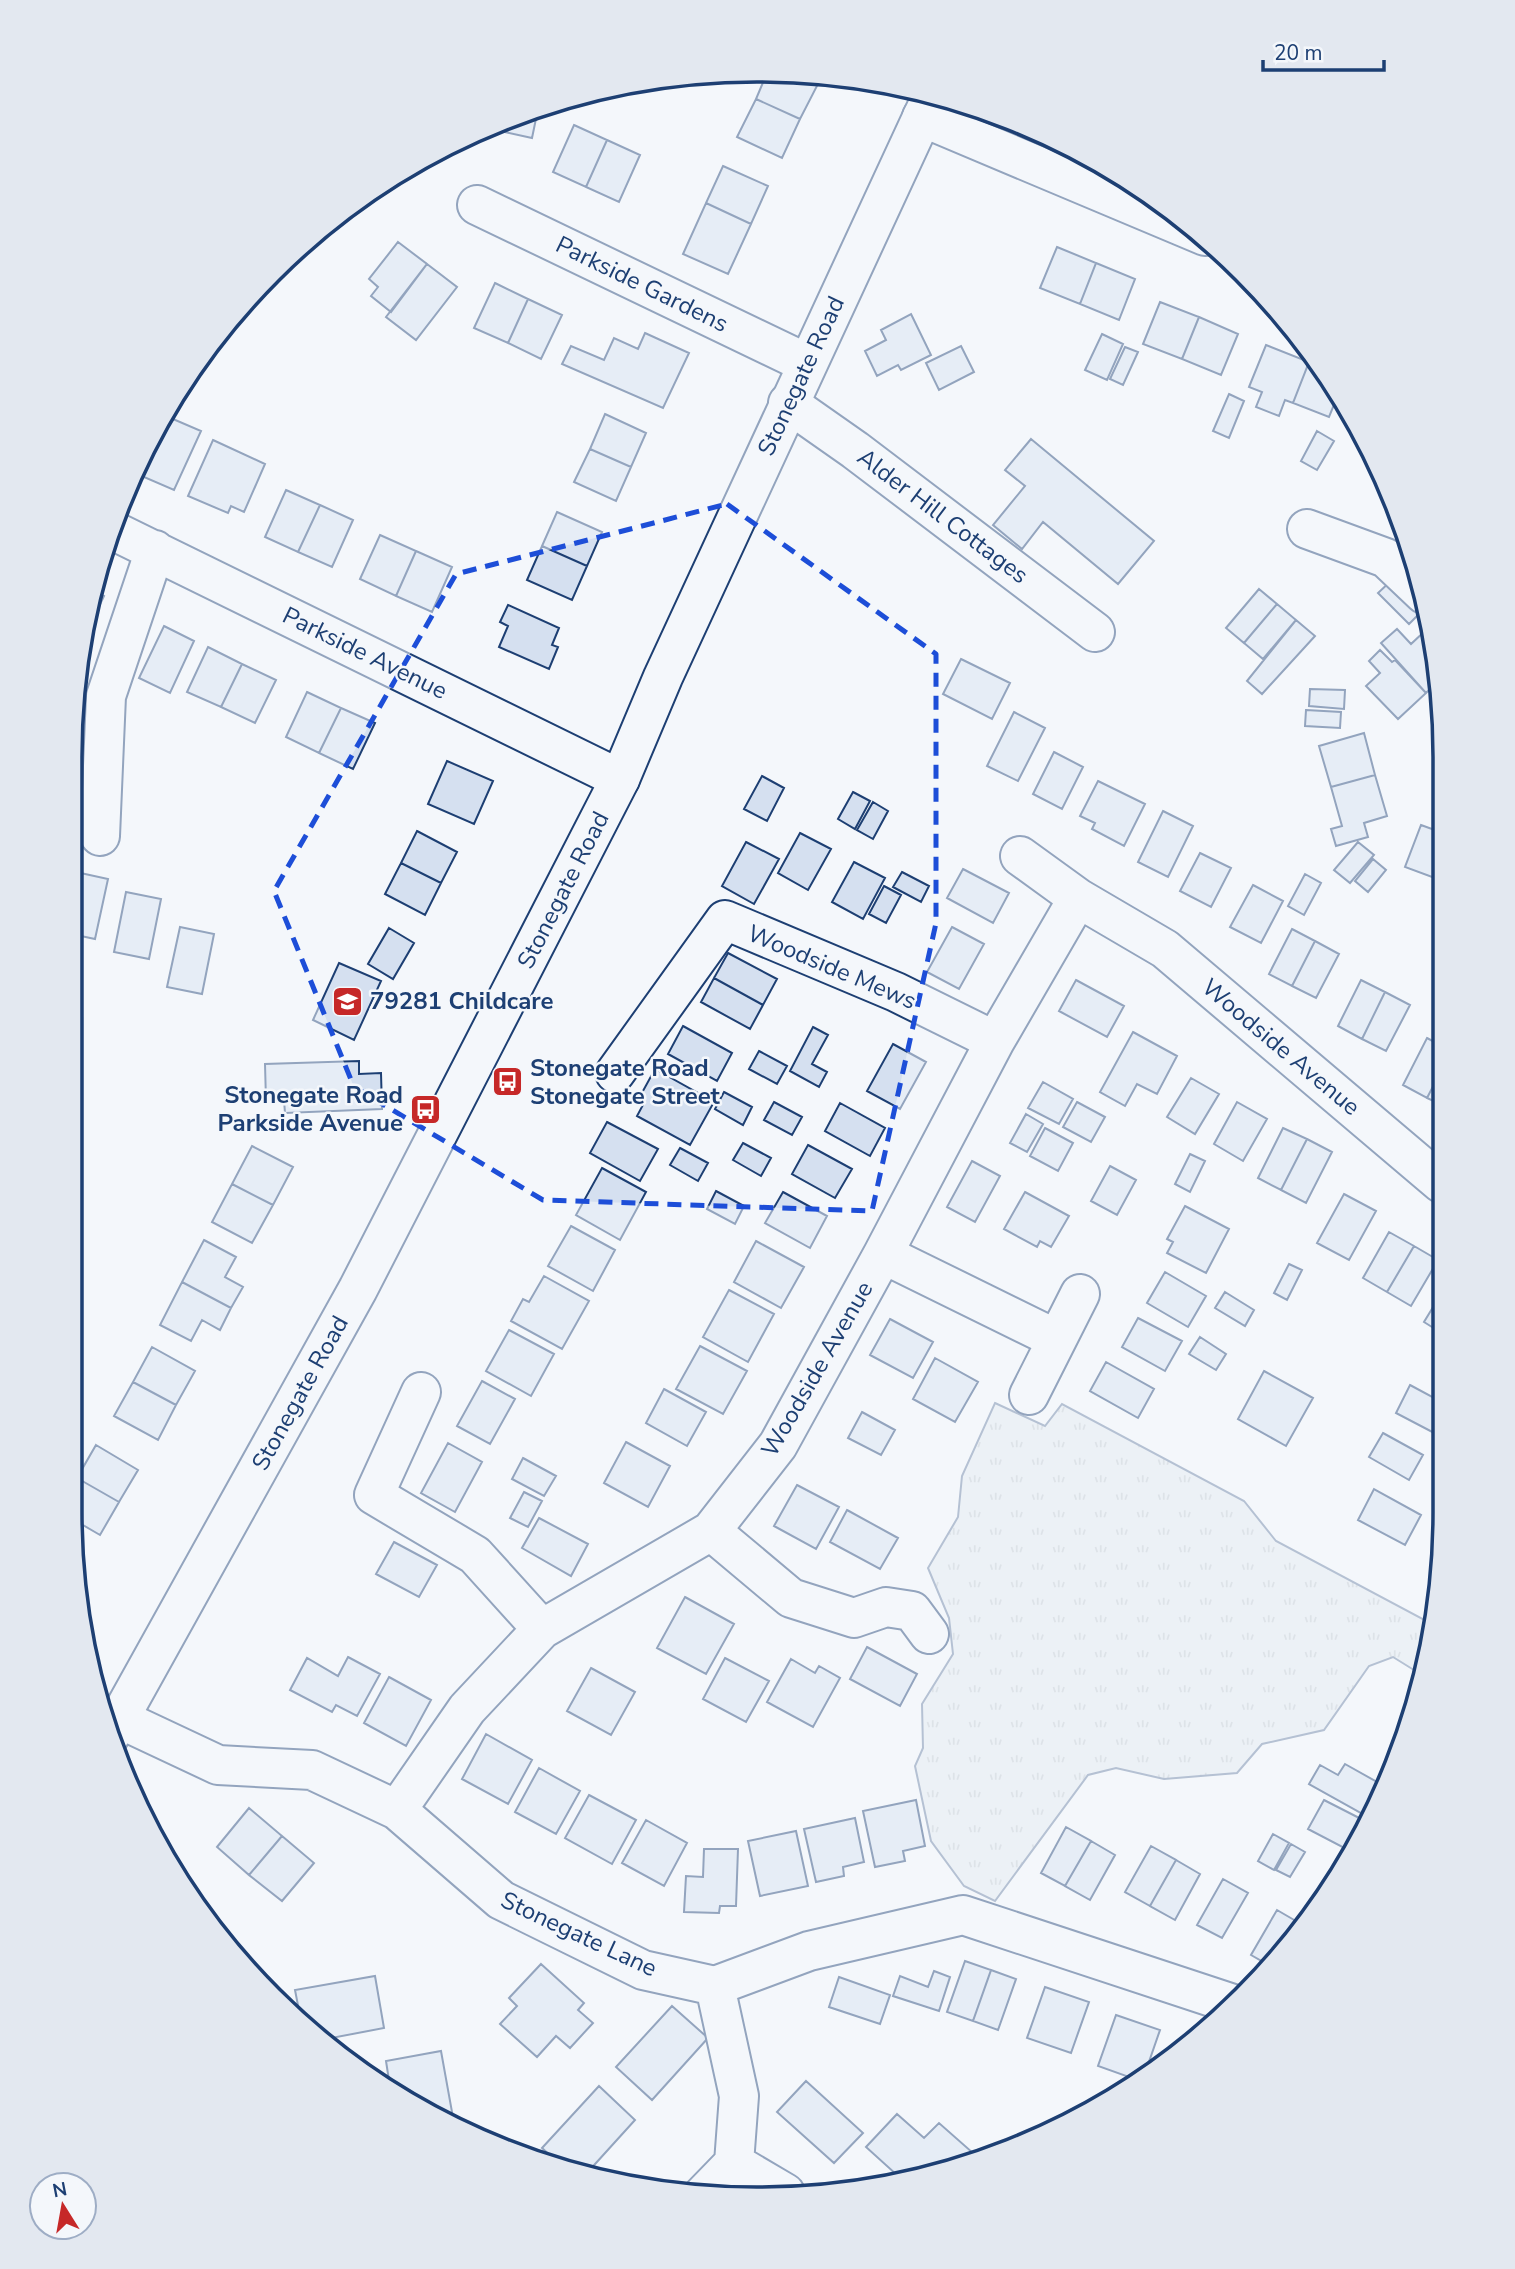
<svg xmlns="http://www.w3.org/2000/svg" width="1515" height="2269" font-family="'Nunito Sans',sans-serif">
	<defs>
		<pattern id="grass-tufts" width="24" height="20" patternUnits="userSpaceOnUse" patternTransform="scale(1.75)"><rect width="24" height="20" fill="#e3e9f0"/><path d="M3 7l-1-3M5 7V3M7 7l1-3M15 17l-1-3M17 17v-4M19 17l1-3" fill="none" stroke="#c2c9d1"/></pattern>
	</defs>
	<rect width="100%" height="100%" fill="#f4f7fb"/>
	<path fill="url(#grass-tufts)" stroke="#687fa3" stroke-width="2" d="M 995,1403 L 1045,1426 L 1062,1404 L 1244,1501 L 1276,1541 L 1434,1625 L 1422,1675 L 1393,1657 L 1369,1666 L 1324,1730 L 1262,1744 L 1237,1773 L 1164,1779 L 1116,1768 L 1088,1775 L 995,1901 L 964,1886 L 931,1841 L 915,1766 L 923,1748 L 922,1704 L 953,1654 L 949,1618 L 928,1568 L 958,1517 L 962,1476 Z"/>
	<path fill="#d5e0f0" stroke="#1d3f73" stroke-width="2" d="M 767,73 L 804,74 L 819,82 L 800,119 L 756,99 Z
		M 756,99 L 800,119 L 782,158 L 737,137 Z
		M 538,109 L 532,138 L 496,130 L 497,125 Z
		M 574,125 L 607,140 L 586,187 L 553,172 Z
		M 607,140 L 640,155 L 619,202 L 586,187 Z
		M 723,166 L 768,186 L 751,224 L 706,203 Z
		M 706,203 L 751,224 L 728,274 L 683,254 Z
		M 325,225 L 326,237 L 311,239 Z
		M 398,242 L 427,264 L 391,312 L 371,296 L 378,287 L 369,279 Z
		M 1057,247 L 1096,263 L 1080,304 L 1040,288 Z
		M 1096,263 L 1135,279 L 1119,320 L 1080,304 Z
		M 427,264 L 457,287 L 416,340 L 386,317 Z
		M 495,283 L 528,299 L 508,343 L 474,328 Z
		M 528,299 L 562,315 L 541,359 L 508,343 Z
		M 1160,302 L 1199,317 L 1182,359 L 1143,344 Z
		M 911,314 L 931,355 L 901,370 L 898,365 L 877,376 L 865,351 L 886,340 L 881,330 Z
		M 1199,317 L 1238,334 L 1221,375 L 1182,359 Z
		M 645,333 L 689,353 L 663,408 L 562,364 L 571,346 L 604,360 L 614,338 L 638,349 Z
		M 1102,334 L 1123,344 L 1107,380 L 1085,370 Z
		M 1266,345 L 1309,362 L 1293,403 L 1285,400 L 1279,416 L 1256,407 L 1262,392 L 1249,387 Z
		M 961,346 L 974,372 L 939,390 L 926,363 Z
		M 1125,347 L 1138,352 L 1123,385 L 1110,379 Z
		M 1309,362 L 1320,366 L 1338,395 L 1329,417 L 1293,403 Z
		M 1229,394 L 1244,401 L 1229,438 L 1213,431 Z
		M 605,414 L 646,433 L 631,467 L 590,449 Z
		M 166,416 L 201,431 L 174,490 L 137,474 L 157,429 Z
		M 157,429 L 137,474 L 133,472 L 141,454 Z
		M 1317,431 L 1334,441 L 1317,470 L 1301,461 Z
		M 1031,439 L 1154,541 L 1118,584 L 1043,522 L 1022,549 L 993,525 L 1025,486 L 1005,470 Z
		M 213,440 L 265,464 L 244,512 L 231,506 L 228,513 L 188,496 Z
		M 590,449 L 631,467 L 616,501 L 574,482 Z
		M 286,490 L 320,505 L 298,552 L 265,537 Z
		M 320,505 L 353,520 L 332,567 L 298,552 Z
		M 557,512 L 602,532 L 587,566 L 542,546 Z
		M 1404,532 L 1417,568 L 1390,546 Z
		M 380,535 L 416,551 L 396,596 L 360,579 Z
		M 542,546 L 587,566 L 572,600 L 527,580 Z
		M 416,551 L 452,567 L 432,612 L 396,596 Z
		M 1392,580 L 1423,610 L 1409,624 L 1378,593 Z
		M 1259,589 L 1277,604 L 1244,643 L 1226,628 Z
		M 94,591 L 104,596 L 81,645 Z
		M 1277,604 L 1296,620 L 1263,659 L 1244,643 Z
		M 508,605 L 559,628 L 552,645 L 558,647 L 549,669 L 499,647 L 508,626 L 500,622 Z
		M 1296,620 L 1315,636 L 1262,694 L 1247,681 Z
		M 164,626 L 194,641 L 170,693 L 139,678 Z
		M 1397,629 L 1411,644 L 1426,630 L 1431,636 L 1438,681 L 1426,693 L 1381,643 Z
		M 208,647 L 242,664 L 221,707 L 187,692 Z
		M 1380,650 L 1392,662 L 1395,660 L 1426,693 L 1398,719 L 1366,686 L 1380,673 L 1369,661 Z
		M 961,659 L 1010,683 L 992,719 L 943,694 Z
		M 242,664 L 276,680 L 255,723 L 221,707 Z
		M 1310,689 L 1345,690 L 1344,709 L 1309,706 Z
		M 307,692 L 341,708 L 319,753 L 286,737 Z
		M 341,708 L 375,723 L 353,769 L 319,753 Z
		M 1306,710 L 1341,712 L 1340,728 L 1305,726 Z
		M 1014,712 L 1045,728 L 1018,781 L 987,766 Z
		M 1364,733 L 1375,775 L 1331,787 L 1319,746 Z
		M 1054,752 L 1083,767 L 1062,809 L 1033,794 Z
		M 447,761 L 493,781 L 474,824 L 428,804 Z
		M 1375,775 L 1387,816 L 1364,823 L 1368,837 L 1336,846 L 1331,829 L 1342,826 L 1331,787 Z
		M 762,776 L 784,788 L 767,821 L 744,809 Z
		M 1098,781 L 1145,804 L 1124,846 L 1092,829 L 1095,823 L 1080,816 Z
		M 853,792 L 870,801 L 855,829 L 838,819 Z
		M 873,802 L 888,811 L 873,839 L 857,830 Z
		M 1163,811 L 1193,826 L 1168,877 L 1138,862 Z
		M 1421,825 L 1443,833 L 1443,881 L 1405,867 Z
		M 417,831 L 457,852 L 441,883 L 401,863 Z
		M 800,833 L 831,849 L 808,890 L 778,873 Z
		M 746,842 L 779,859 L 754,904 L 722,886 Z
		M 1358,842 L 1374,855 L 1350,883 L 1334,870 Z
		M 1200,853 L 1231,868 L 1211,907 L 1180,891 Z
		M 1373,859 L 1386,870 L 1368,892 L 1355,881 Z
		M 854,862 L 885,878 L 863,919 L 832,902 Z
		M 401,863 L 441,883 L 425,915 L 385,894 Z
		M 963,869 L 1009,893 L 993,923 L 947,898 Z
		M 76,872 L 108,879 L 95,939 L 76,935 Z
		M 902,872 L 929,886 L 921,902 L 893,887 Z
		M 1305,874 L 1321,883 L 1304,915 L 1288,906 Z
		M 1253,885 L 1283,901 L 1261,943 L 1230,927 Z
		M 884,886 L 901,895 L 886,923 L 869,914 Z
		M 126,892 L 161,899 L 149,959 L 114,952 Z
		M 180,927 L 214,934 L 202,994 L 167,987 Z
		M 952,927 L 984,944 L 959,989 L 927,972 Z
		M 389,928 L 414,943 L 393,979 L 368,964 Z
		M 1292,929 L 1315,941 L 1292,986 L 1269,974 Z
		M 1315,941 L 1339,954 L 1316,998 L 1292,986 Z
		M 728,953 L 777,979 L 763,1005 L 714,978 Z
		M 339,963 L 381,981 L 354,1040 L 313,1020 Z
		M 714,978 L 763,1005 L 750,1029 L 701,1002 Z
		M 1076,980 L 1124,1006 L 1107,1037 L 1059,1011 Z
		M 1361,980 L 1385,992 L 1362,1039 L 1338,1026 Z
		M 1385,992 L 1410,1005 L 1386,1051 L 1362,1039 Z
		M 683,1026 L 732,1053 L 717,1081 L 668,1054 Z
		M 813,1027 L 828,1035 L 812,1064 L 827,1072 L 819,1087 L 790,1071 Z
		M 1133,1032 L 1177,1056 L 1157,1094 L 1137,1084 L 1125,1106 L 1100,1092 Z
		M 1427,1038 L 1442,1046 L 1442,1069 L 1427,1098 L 1403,1085 Z
		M 893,1044 L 926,1062 L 900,1109 L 867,1091 Z
		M 759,1051 L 787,1066 L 777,1084 L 749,1069 Z
		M 359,1061 L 359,1074 L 381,1073 L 382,1109 L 285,1113 L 284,1100 L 266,1101 L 265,1064 Z
		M 655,1069 L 714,1102 L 690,1145 L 637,1116 L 644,1103 L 638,1100 Z
		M 1442,1069 L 1442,1105 L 1427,1098 Z
		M 1191,1078 L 1219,1094 L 1195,1134 L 1167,1117 Z
		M 1043,1082 L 1073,1099 L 1059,1124 L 1028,1108 Z
		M 724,1092 L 752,1107 L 743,1125 L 715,1109 Z
		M 774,1102 L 802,1117 L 792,1135 L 764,1120 Z
		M 1077,1102 L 1105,1117 L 1091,1142 L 1063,1127 Z
		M 1237,1102 L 1267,1119 L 1243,1161 L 1214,1144 Z
		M 840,1103 L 885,1128 L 870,1156 L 825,1131 Z
		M 1026,1114 L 1043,1124 L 1027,1152 L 1010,1143 Z
		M 607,1122 L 658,1149 L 640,1181 L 590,1153 Z
		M 1045,1128 L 1073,1143 L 1058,1171 L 1030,1156 Z
		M 1283,1128 L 1307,1139 L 1281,1190 L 1258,1178 Z
		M 1307,1139 L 1332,1152 L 1306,1203 L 1281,1190 Z
		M 743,1143 L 771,1158 L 761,1176 L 733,1160 Z
		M 808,1145 L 852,1169 L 835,1198 L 792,1174 Z
		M 252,1146 L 293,1167 L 273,1205 L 232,1184 Z
		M 680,1148 L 708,1163 L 698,1181 L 670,1165 Z
		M 1190,1154 L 1205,1161 L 1190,1192 L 1175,1184 Z
		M 972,1161 L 1000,1176 L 975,1222 L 947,1207 Z
		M 1110,1166 L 1136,1180 L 1117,1215 L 1091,1201 Z
		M 602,1168 L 646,1192 L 620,1240 L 576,1215 Z
		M 232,1184 L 273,1205 L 252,1243 L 212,1222 Z
		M 716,1191 L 744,1206 L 735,1224 L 707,1209 Z
		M 783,1192 L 827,1216 L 810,1248 L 765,1223 Z
		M 1025,1192 L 1069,1216 L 1051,1247 L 1040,1241 L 1037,1247 L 1004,1229 Z
		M 1344,1194 L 1376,1211 L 1349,1260 L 1317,1243 Z
		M 1185,1206 L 1229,1229 L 1206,1273 L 1167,1253 L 1173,1242 L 1167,1239 Z
		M 571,1226 L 615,1250 L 593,1291 L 548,1266 Z
		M 1389,1232 L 1414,1246 L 1387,1292 L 1363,1278 Z
		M 204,1240 L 236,1257 L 225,1277 L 243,1287 L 231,1308 L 182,1282 Z
		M 756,1241 L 804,1267 L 781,1308 L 734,1282 Z
		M 1414,1246 L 1438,1260 L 1411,1306 L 1387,1292 Z
		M 1289,1264 L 1302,1270 L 1287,1300 L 1274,1293 Z
		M 1165,1272 L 1206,1296 L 1188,1327 L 1147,1303 Z
		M 544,1276 L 589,1301 L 562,1349 L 511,1321 L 523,1299 L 529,1302 Z
		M 182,1282 L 231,1308 L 220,1330 L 202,1320 L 191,1341 L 160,1325 Z
		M 729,1290 L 774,1314 L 748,1362 L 703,1337 Z
		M 1225,1292 L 1254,1310 L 1245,1326 L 1215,1308 Z
		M 1441,1294 L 1440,1332 L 1424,1322 Z
		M 1138,1318 L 1182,1341 L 1165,1371 L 1122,1347 Z
		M 890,1319 L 933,1342 L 913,1378 L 870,1355 Z
		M 509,1330 L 554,1354 L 531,1396 L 486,1371 Z
		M 1200,1337 L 1226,1354 L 1216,1370 L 1189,1354 Z
		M 700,1346 L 747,1371 L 723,1414 L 676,1389 Z
		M 152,1347 L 195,1371 L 176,1405 L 133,1382 Z
		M 935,1358 L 978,1382 L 955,1422 L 913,1399 Z
		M 1106,1362 L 1154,1389 L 1138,1418 L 1090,1391 Z
		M 1264,1371 L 1313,1398 L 1286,1446 L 1238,1419 Z
		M 482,1381 L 515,1399 L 490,1444 L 457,1426 Z
		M 133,1382 L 176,1405 L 158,1440 L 114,1416 Z
		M 1410,1385 L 1440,1401 L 1440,1436 L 1396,1413 Z
		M 664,1389 L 706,1412 L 687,1446 L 646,1423 Z
		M 862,1412 L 895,1430 L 881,1455 L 848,1438 Z
		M 1383,1433 L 1423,1455 L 1409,1480 L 1369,1457 Z
		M 626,1442 L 670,1466 L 648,1507 L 604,1483 Z
		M 448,1443 L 482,1462 L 455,1512 L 421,1493 Z
		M 96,1445 L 138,1470 L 119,1502 L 77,1478 Z
		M 523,1458 L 556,1476 L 544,1496 L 512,1479 Z
		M 77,1478 L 119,1502 L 100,1535 L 76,1521 Z
		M 797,1485 L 839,1507 L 816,1549 L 774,1526 Z
		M 1374,1489 L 1421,1515 L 1405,1545 L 1358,1520 Z
		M 524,1492 L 542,1501 L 528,1527 L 510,1518 Z
		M 847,1510 L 898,1538 L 880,1569 L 830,1542 Z
		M 539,1518 L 588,1544 L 571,1576 L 522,1548 Z
		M 394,1542 L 437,1565 L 419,1597 L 376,1574 Z
		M 685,1597 L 734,1624 L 706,1674 L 657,1648 Z
		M 867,1647 L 917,1674 L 900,1706 L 850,1679 Z
		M 348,1657 L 380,1674 L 357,1716 L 336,1705 L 332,1712 L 290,1690 L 307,1658 L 338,1676 Z
		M 725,1658 L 769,1681 L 746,1722 L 703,1699 Z
		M 791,1659 L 815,1673 L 819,1666 L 840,1678 L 813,1727 L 767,1702 Z
		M 591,1668 L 635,1692 L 611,1735 L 567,1711 Z
		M 389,1677 L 431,1700 L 406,1746 L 364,1723 Z
		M 486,1734 L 532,1760 L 508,1804 L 462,1779 Z
		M 1345,1764 L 1386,1787 L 1370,1818 L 1309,1784 L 1320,1765 L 1338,1775 Z
		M 539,1768 L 580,1791 L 556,1834 L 515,1812 Z
		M 589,1795 L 636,1820 L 612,1864 L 565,1838 Z
		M 916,1800 L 925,1846 L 903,1851 L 905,1861 L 875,1867 L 863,1811 Z
		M 1324,1800 L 1369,1823 L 1350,1851 L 1308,1829 Z
		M 249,1808 L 282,1836 L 249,1875 L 217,1847 Z
		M 855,1818 L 864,1862 L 843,1867 L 844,1876 L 816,1882 L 804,1829 Z
		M 646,1820 L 687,1843 L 664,1886 L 622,1863 Z
		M 1066,1827 L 1091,1841 L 1065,1886 L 1041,1873 Z
		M 796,1831 L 808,1886 L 760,1896 L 748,1841 Z
		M 1273,1834 L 1289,1843 L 1274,1870 L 1258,1861 Z
		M 282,1836 L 314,1863 L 282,1901 L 249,1875 Z
		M 1091,1841 L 1115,1855 L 1090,1900 L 1065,1886 Z
		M 1291,1844 L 1305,1852 L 1290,1877 L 1276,1870 Z
		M 1151,1846 L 1176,1860 L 1150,1906 L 1125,1892 Z
		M 704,1849 L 738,1849 L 736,1906 L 720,1906 L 719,1913 L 684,1912 L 686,1876 L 703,1877 Z
		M 1176,1860 L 1200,1874 L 1175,1920 L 1150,1906 Z
		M 1223,1879 L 1248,1893 L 1222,1938 L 1197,1925 Z
		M 1277,1910 L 1301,1924 L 1272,1967 L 1251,1955 Z
		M 965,1961 L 991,1970 L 973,2021 L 947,2012 Z
		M 541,1964 L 584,2003 L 578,2010 L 593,2023 L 570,2048 L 556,2036 L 537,2057 L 500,2024 L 517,2006 L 509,1998 Z
		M 991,1970 L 1016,1979 L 998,2030 L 973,2021 Z
		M 934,1971 L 950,1977 L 939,2011 L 893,1996 L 900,1976 L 928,1987 Z
		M 375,1976 L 384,2028 L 321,2040 L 301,2021 L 295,1990 Z
		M 839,1977 L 890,1995 L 880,2024 L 829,2007 Z
		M 1045,1987 L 1089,2002 L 1071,2053 L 1027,2038 Z
		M 672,2006 L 708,2038 L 652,2100 L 616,2067 Z
		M 1116,2015 L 1160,2030 L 1143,2079 L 1140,2081 L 1098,2066 Z
		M 441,2051 L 454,2123 L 390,2087 L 386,2061 Z
		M 806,2081 L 863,2133 L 834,2163 L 777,2112 Z
		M 599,2086 L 635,2120 L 586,2174 L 564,2168 L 542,2148 Z
		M 897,2114 L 924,2138 L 939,2123 L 973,2153 L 964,2164 L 915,2179 L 905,2170 L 898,2176 L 866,2147 Z"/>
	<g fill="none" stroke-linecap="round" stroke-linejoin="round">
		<defs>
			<path id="minor" d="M 922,117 L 1205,236
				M 477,205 L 806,363
				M 788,403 L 855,450 L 1095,632
				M 110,529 L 620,779
				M 1307,529 L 1386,558 L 1424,594
				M 100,836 L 106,696 L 155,550
				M 1020,856 L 1078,898 L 1165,949 L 1441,1183
				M 615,1073 L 725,920 L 896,992 L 995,1041
				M 883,1254 L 1056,1339
				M 421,1392 L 374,1495 L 475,1555 L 542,1629
				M 1029,1395 L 1080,1294
				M 711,1531 L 791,1598 L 854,1618 L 886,1607 L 912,1611 L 929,1634
				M 118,1718 L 218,1765 L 312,1770 L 397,1810 L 501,1900 L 643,1970 L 715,1986 L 809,1951 L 963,1915 L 1233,2004
				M 397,1810 L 467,1709 L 542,1629 L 711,1531 L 778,1445 L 883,1254 L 995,1041 L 1078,898
				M 715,1986 L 739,2096 L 734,2163 L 785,2193
				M 702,2196 L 734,2163"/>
			<path id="major" d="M 109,1737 L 358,1289 L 620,779 L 663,677 L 932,96"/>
		</defs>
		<use href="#minor" stroke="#1d3f73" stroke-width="42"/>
		<use href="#major" stroke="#1d3f73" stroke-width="42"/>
		<use href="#minor" stroke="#f4f7fb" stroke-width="38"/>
		<use href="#major" stroke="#f4f7fb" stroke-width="38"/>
	</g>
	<path d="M0 0H1515V2269H0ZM 727,504 L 936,654 L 936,923 L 872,1211 L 543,1200 L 354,1087 L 274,891 L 456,574 Z" fill="#f4f7fb" fill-opacity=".55" fill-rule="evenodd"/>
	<path fill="none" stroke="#1d4ed8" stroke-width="5" stroke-dasharray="14 9" stroke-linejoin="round" d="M 727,504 L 936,654 L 936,923 L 872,1211 L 543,1200 L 354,1087 L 274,891 L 456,574 Z"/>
	<defs>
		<symbol id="school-square" viewBox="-11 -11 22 22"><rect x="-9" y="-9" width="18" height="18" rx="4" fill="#c62828" stroke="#f4f7fb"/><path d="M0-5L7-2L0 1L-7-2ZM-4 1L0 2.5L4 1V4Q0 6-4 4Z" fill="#fff"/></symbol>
		<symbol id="bus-square" viewBox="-11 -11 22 22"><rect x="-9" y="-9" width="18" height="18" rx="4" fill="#c62828" stroke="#f4f7fb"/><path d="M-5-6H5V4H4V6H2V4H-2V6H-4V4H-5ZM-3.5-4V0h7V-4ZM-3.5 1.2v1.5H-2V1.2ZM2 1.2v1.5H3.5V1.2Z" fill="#fff"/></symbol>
	</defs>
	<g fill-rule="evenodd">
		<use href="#school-square" x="330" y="984" width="35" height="35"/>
		<use href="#bus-square" x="490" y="1064" width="35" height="35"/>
		<use href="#bus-square" x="408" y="1092" width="35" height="35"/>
	</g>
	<g text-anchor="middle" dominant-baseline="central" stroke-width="5" stroke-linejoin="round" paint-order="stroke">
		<g font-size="24" fill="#1d3f73" stroke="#f4f7fb">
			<text transform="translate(642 284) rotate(26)">Parkside Gardens</text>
			<text transform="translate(801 376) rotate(-65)">Stonegate Road</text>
			<text transform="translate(943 516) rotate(37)">Alder Hill Cottages</text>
			<text transform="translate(365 653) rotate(26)">Parkside Avenue</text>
			<text transform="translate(563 890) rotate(-63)">Stonegate Road</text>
			<text transform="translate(832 967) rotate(23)">Woodside Mews</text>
			<text transform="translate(1281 1047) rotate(40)">Woodside Avenue</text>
			<text transform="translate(817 1369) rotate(-60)">Woodside Avenue</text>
			<text transform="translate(300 1393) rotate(-61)">Stonegate Road</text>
			<text transform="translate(579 1934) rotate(25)">Stonegate Lane</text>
		</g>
		<g font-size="24" font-weight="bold" fill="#1d3f73" stroke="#f4f7fb" text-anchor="start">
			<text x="370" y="1001">79281 Childcare</text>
			<text x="530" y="1068">Stonegate Road<tspan x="530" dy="28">Stonegate Street</tspan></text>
			<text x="403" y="1095" text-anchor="end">Stonegate Road<tspan x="403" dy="28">Parkside Avenue</tspan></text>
		</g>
	</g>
	<path d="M0 0H1515V2269H0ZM757 82H758A675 675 0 0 1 1433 757V1512A675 675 0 0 1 758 2187H757A675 675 0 0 1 82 1512V757A675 675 0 0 1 757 82Z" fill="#e3e8f0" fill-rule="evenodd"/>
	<path fill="none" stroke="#1d3f73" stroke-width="3.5" d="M757 82H758A675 675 0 0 1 1433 757V1512A675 675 0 0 1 758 2187H757A675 675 0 0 1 82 1512V757A675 675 0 0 1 757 82Z"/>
	<g transform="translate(63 2206) rotate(349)"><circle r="33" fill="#f4f7fb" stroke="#9eadc5" stroke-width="2"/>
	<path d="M0-5L12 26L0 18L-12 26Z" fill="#c62828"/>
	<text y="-10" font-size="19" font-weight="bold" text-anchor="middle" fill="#1d3f73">N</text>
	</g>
	<path d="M1263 60v10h121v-10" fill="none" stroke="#1d3f73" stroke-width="3.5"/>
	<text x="1274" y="60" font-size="21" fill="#1d3f73" stroke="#f4f7fb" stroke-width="5" paint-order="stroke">20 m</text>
</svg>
